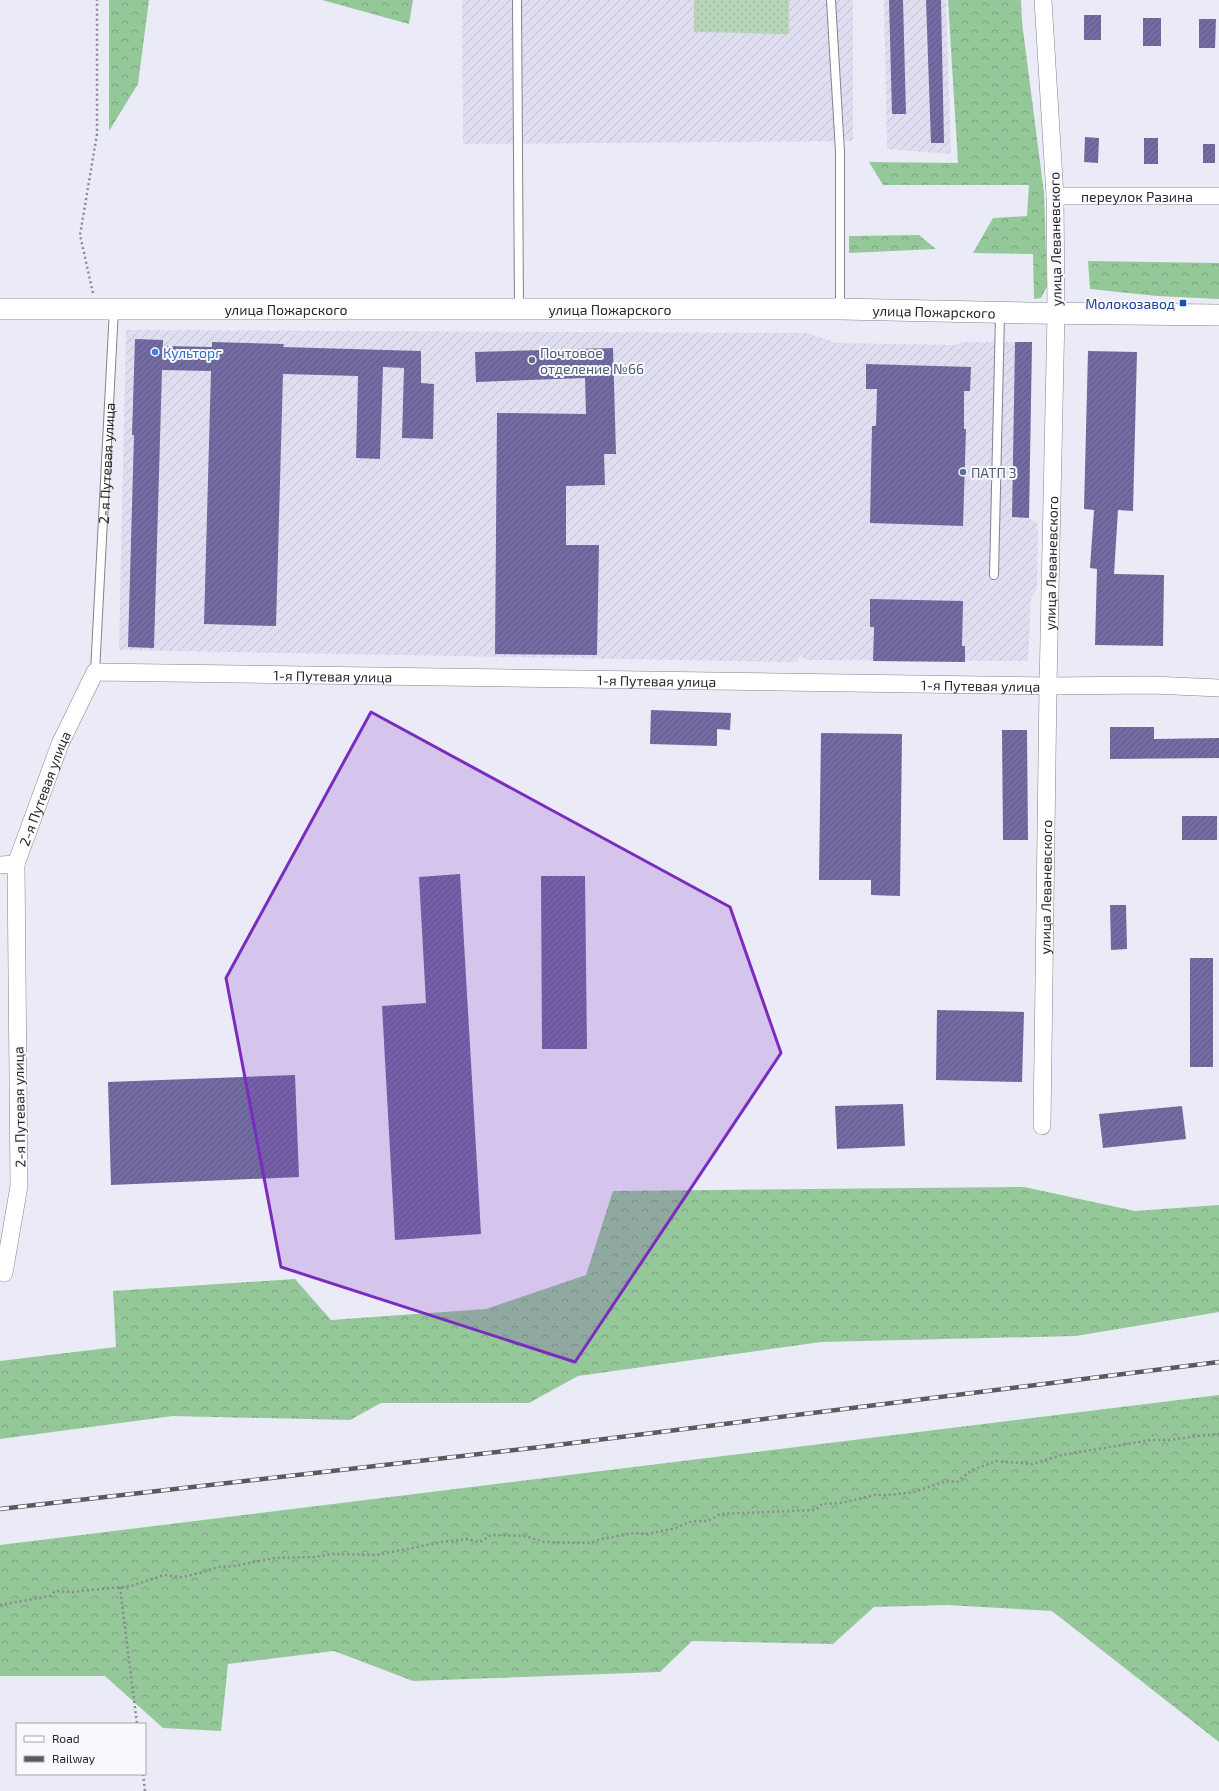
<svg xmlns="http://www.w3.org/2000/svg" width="1219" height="1791" font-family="'Exo 2',sans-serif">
	<defs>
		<pattern id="industrial-furrows" width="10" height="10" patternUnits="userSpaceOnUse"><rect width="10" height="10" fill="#dfdef1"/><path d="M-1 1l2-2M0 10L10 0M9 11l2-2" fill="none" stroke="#bfbecf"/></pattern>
		<pattern id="grass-dots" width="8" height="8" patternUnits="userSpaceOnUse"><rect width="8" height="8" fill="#b6d5b8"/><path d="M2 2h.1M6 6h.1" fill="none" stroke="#9cb79e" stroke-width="1.8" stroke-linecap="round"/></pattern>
		<pattern id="forest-crowns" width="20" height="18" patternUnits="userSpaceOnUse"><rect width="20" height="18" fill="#95c899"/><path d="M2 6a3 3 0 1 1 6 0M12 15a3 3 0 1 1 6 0" fill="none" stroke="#7aa27d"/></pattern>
		<pattern id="building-hatch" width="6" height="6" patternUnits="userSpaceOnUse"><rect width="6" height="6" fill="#726ca3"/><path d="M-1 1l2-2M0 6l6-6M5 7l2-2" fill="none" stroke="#5e5985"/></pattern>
	</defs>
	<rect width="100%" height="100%" fill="#ebeaf7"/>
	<path fill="url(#industrial-furrows)" d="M 462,0 L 853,0 L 853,141 L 463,144 Z
		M 884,0 L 946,0 L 951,154 L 887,149 Z
		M 126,330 L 806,333 L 837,343 L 955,345 L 962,342 L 1032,342 L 1029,518 L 1038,524 L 1037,588 L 1031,599 L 1028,661 L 808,660 L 800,656 L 797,662 L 119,650 Z"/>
	<path fill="url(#grass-dots)" d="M 694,0 L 789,0 L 789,34 L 694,32 Z"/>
	<path fill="url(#forest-crowns)" d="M 109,0 L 149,0 L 138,84 L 109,131 Z
		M 322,0 L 413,0 L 409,24 Z
		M 948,0 L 1021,0 L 1022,22 L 1044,193 L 1047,286 L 1041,298 L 1034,299 L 1033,254 L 973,253 L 993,218 L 1027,216 L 1029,185 L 883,185 L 869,162 L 958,163 Z
		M 919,235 L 936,249 L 849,253 L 849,236 Z
		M 1088,261 L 1219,263 L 1219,299 L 1157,296 L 1090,289 Z
		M 1024,1187 L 1135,1211 L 1219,1205 L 1219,1312 L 1076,1336 L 821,1342 L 578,1376 L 529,1403 L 381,1403 L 350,1420 L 173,1416 L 0,1439 L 0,1361 L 116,1347 L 113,1291 L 295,1279 L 331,1320 L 486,1309 L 586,1275 L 613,1191 Z
		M 1219,1395 L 1219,1742 L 1052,1611 L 947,1605 L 874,1607 L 833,1644 L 692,1641 L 660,1672 L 413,1681 L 334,1651 L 228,1664 L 221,1731 L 163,1728 L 105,1676 L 0,1676 L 0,1545 Z"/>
	<path fill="url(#building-hatch)" d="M 889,0 L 903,0 L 906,114 L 892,114 Z
		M 926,0 L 941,0 L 944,143 L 931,143 Z
		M 1084,15 L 1101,15 L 1101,40 L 1084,40 Z
		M 1143,18 L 1161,18 L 1161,46 L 1143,46 Z
		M 1199,19 L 1216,19 L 1215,48 L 1199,48 Z
		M 1085,137 L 1099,138 L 1098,163 L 1084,162 Z
		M 1144,138 L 1158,138 L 1158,164 L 1144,164 Z
		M 1203,144 L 1215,144 L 1215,163 L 1203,163 Z
		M 135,339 L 163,340 L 163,346 L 212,347 L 212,342 L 284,344 L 283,347 L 421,351 L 421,383 L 434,384 L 433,439 L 402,438 L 404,368 L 383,367 L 380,459 L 356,458 L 358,376 L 283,374 L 276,626 L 204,624 L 211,371 L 162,370 L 154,648 L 128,647 L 134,435 L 132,435 Z
		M 1015,342 L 1032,342 L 1029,518 L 1012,517 Z
		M 613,348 L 616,454 L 604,454 L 605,485 L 566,486 L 566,545 L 599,545 L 597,655 L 495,654 L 497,413 L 586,414 L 585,378 L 476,382 L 475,352 Z
		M 1088,351 L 1137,352 L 1133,511 L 1118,510 L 1114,574 L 1164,575 L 1163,646 L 1095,645 L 1097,569 L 1090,568 L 1094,510 L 1084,509 Z
		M 866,364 L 971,367 L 970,391 L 964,391 L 964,429 L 966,429 L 963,526 L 870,523 L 872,426 L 876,426 L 877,389 L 866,389 Z
		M 870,599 L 963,601 L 962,646 L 965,646 L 965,662 L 873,661 L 874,627 L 870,627 Z
		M 651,710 L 731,713 L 730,730 L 717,729 L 717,746 L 650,744 Z
		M 1110,727 L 1154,727 L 1154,739 L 1219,738 L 1219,758 L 1110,759 Z
		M 1002,730 L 1027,730 L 1028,840 L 1003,840 Z
		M 821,733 L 902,734 L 900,896 L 871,895 L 871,880 L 819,880 Z
		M 1182,816 L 1217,816 L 1217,840 L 1182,840 Z
		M 460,874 L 481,1234 L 395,1240 L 382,1006 L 426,1003 L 419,877 Z
		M 541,876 L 585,876 L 587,1049 L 542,1049 Z
		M 1110,905 L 1126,905 L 1127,949 L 1111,950 Z
		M 1190,958 L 1213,958 L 1213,1067 L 1190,1067 Z
		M 937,1010 L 1024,1012 L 1022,1082 L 936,1080 Z
		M 295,1075 L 299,1177 L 111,1185 L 108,1082 Z
		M 903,1104 L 905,1146 L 837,1149 L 835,1106 Z
		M 1182,1106 L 1186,1139 L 1103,1148 L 1099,1114 Z"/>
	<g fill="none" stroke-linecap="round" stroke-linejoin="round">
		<defs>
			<g id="service">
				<path d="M 517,0 L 519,309"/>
				<path d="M 831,0 L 840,152 L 840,309"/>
				<path d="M 994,575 L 1000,314"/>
				<path id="s1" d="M 95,672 L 114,309"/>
			</g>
			<g id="minor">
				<path id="s2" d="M 1055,196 L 1219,196"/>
				<path d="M 0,865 L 16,864"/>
				<path id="s3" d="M 1042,1126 L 1048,686 L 1056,314 L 1055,196 L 1043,0"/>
				<path id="s4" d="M 4,1273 L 19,1186 L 16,864 L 60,744 L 95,672 L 1048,686 L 1152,685 L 1219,688"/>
			</g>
			<g id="tertiary">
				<path id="s5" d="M 0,309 L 840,309 L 1027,313 L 1219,315"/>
			</g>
		</defs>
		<use href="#service" stroke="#83838e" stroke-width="10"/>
		<use href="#minor" stroke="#83838e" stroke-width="18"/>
		<use href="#tertiary" stroke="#83838e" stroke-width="22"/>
		<path stroke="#898991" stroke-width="2.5" stroke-dasharray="2 3" stroke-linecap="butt" d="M 93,293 L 80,235 L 97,134 L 97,0
			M 120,1587 L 137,1724
			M 0,1605 L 50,1596 L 55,1591 L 73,1592 L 131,1586 L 164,1575 L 181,1577 L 200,1573 L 218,1567 L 235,1566 L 274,1558 L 315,1557 L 333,1554 L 377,1555 L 442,1542 L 468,1539 L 480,1542 L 491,1535 L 525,1536 L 544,1542 L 590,1543 L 601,1539 L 634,1533 L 648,1534 L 676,1528 L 692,1521 L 708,1521 L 720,1514 L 816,1510 L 822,1504 L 841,1503 L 875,1495 L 889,1495 L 914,1492 L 946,1481 L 957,1482 L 972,1470 L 996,1461 L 1032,1464 L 1062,1455 L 1151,1440 L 1170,1440 L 1198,1436 L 1219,1434
			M 143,1774 L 145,1791"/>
		<use href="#service" stroke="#fff" stroke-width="8"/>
		<use href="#minor" stroke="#fff" stroke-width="17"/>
		<use href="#tertiary" stroke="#fff" stroke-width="21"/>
		<defs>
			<path id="rail" d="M 0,1509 L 541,1447 L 1219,1362"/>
		</defs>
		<use href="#rail" stroke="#59595f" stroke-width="4.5"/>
		<use href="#rail" stroke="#f9f8fd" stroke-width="3" stroke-dasharray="9" stroke-linecap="butt"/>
	</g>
	<path fill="#7b2cbf" fill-opacity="0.2" stroke="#7b2cbf" stroke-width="3" stroke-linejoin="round" d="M 371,712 L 730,907 L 781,1053 L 575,1362 L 281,1267 L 226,978 Z"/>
	<rect fill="#1a4fb4" stroke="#f9f8fd" stroke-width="1.5" x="1179" y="299" width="8" height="8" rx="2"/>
	<circle fill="#3f7fe0" stroke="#f9f8fd" stroke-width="1.5" cx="155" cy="352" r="4"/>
	<g fill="#5c6f8a" stroke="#f9f8fd" stroke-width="1.5">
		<circle cx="532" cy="360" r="4"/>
		<circle cx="963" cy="472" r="4"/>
	</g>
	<g text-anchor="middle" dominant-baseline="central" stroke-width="4" stroke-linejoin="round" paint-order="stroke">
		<g font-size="14" fill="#28282c" stroke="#f9f8fd">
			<text stroke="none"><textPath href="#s2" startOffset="82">переулок Разина</textPath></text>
			<text transform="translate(1055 239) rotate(-91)">улица Леваневского</text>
			<text stroke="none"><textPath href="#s5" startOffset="286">улица Пожарского</textPath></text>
			<text stroke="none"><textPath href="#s5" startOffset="610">улица Пожарского</textPath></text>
			<text stroke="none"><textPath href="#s5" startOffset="934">улица Пожарского</textPath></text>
			<text stroke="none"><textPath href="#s1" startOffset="209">2-я Путевая улица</textPath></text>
			<text stroke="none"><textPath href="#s3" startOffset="563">улица Леваневского</textPath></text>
			<text stroke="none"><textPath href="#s4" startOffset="856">1-я Путевая улица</textPath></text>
			<text stroke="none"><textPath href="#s4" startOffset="1180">1-я Путевая улица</textPath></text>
			<text stroke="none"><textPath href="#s4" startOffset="1504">1-я Путевая улица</textPath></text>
			<text stroke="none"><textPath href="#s4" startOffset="491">2-я Путевая улица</textPath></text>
			<text stroke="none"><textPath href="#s3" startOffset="239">улица Леваневского</textPath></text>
			<text transform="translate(19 1107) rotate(-91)">2-я Путевая улица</text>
		</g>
		<g font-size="14" fill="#164399" stroke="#f9f8fd" text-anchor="end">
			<text x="1175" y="303">Молокозавод</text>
		</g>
		<g font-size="14" fill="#366cbe" stroke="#f9f8fd" text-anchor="start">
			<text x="163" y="352">Культорг</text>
		</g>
		<g font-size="14" fill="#4e5e75" stroke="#f9f8fd" text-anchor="start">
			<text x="540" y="352">Почтовое<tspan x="540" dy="16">отделение №66</tspan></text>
			<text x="971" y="472">ПАТП 3</text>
		</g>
	</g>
	<rect x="16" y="1723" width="130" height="52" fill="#f9f8fd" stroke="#a5a5a9"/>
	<rect x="24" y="1736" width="20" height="6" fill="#ffffff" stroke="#a5a5a9"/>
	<text x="52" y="1743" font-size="12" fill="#28282c">Road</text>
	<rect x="24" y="1756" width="20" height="6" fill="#59595f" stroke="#a5a5a9"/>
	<text x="52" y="1763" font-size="12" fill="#28282c">Railway</text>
</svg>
